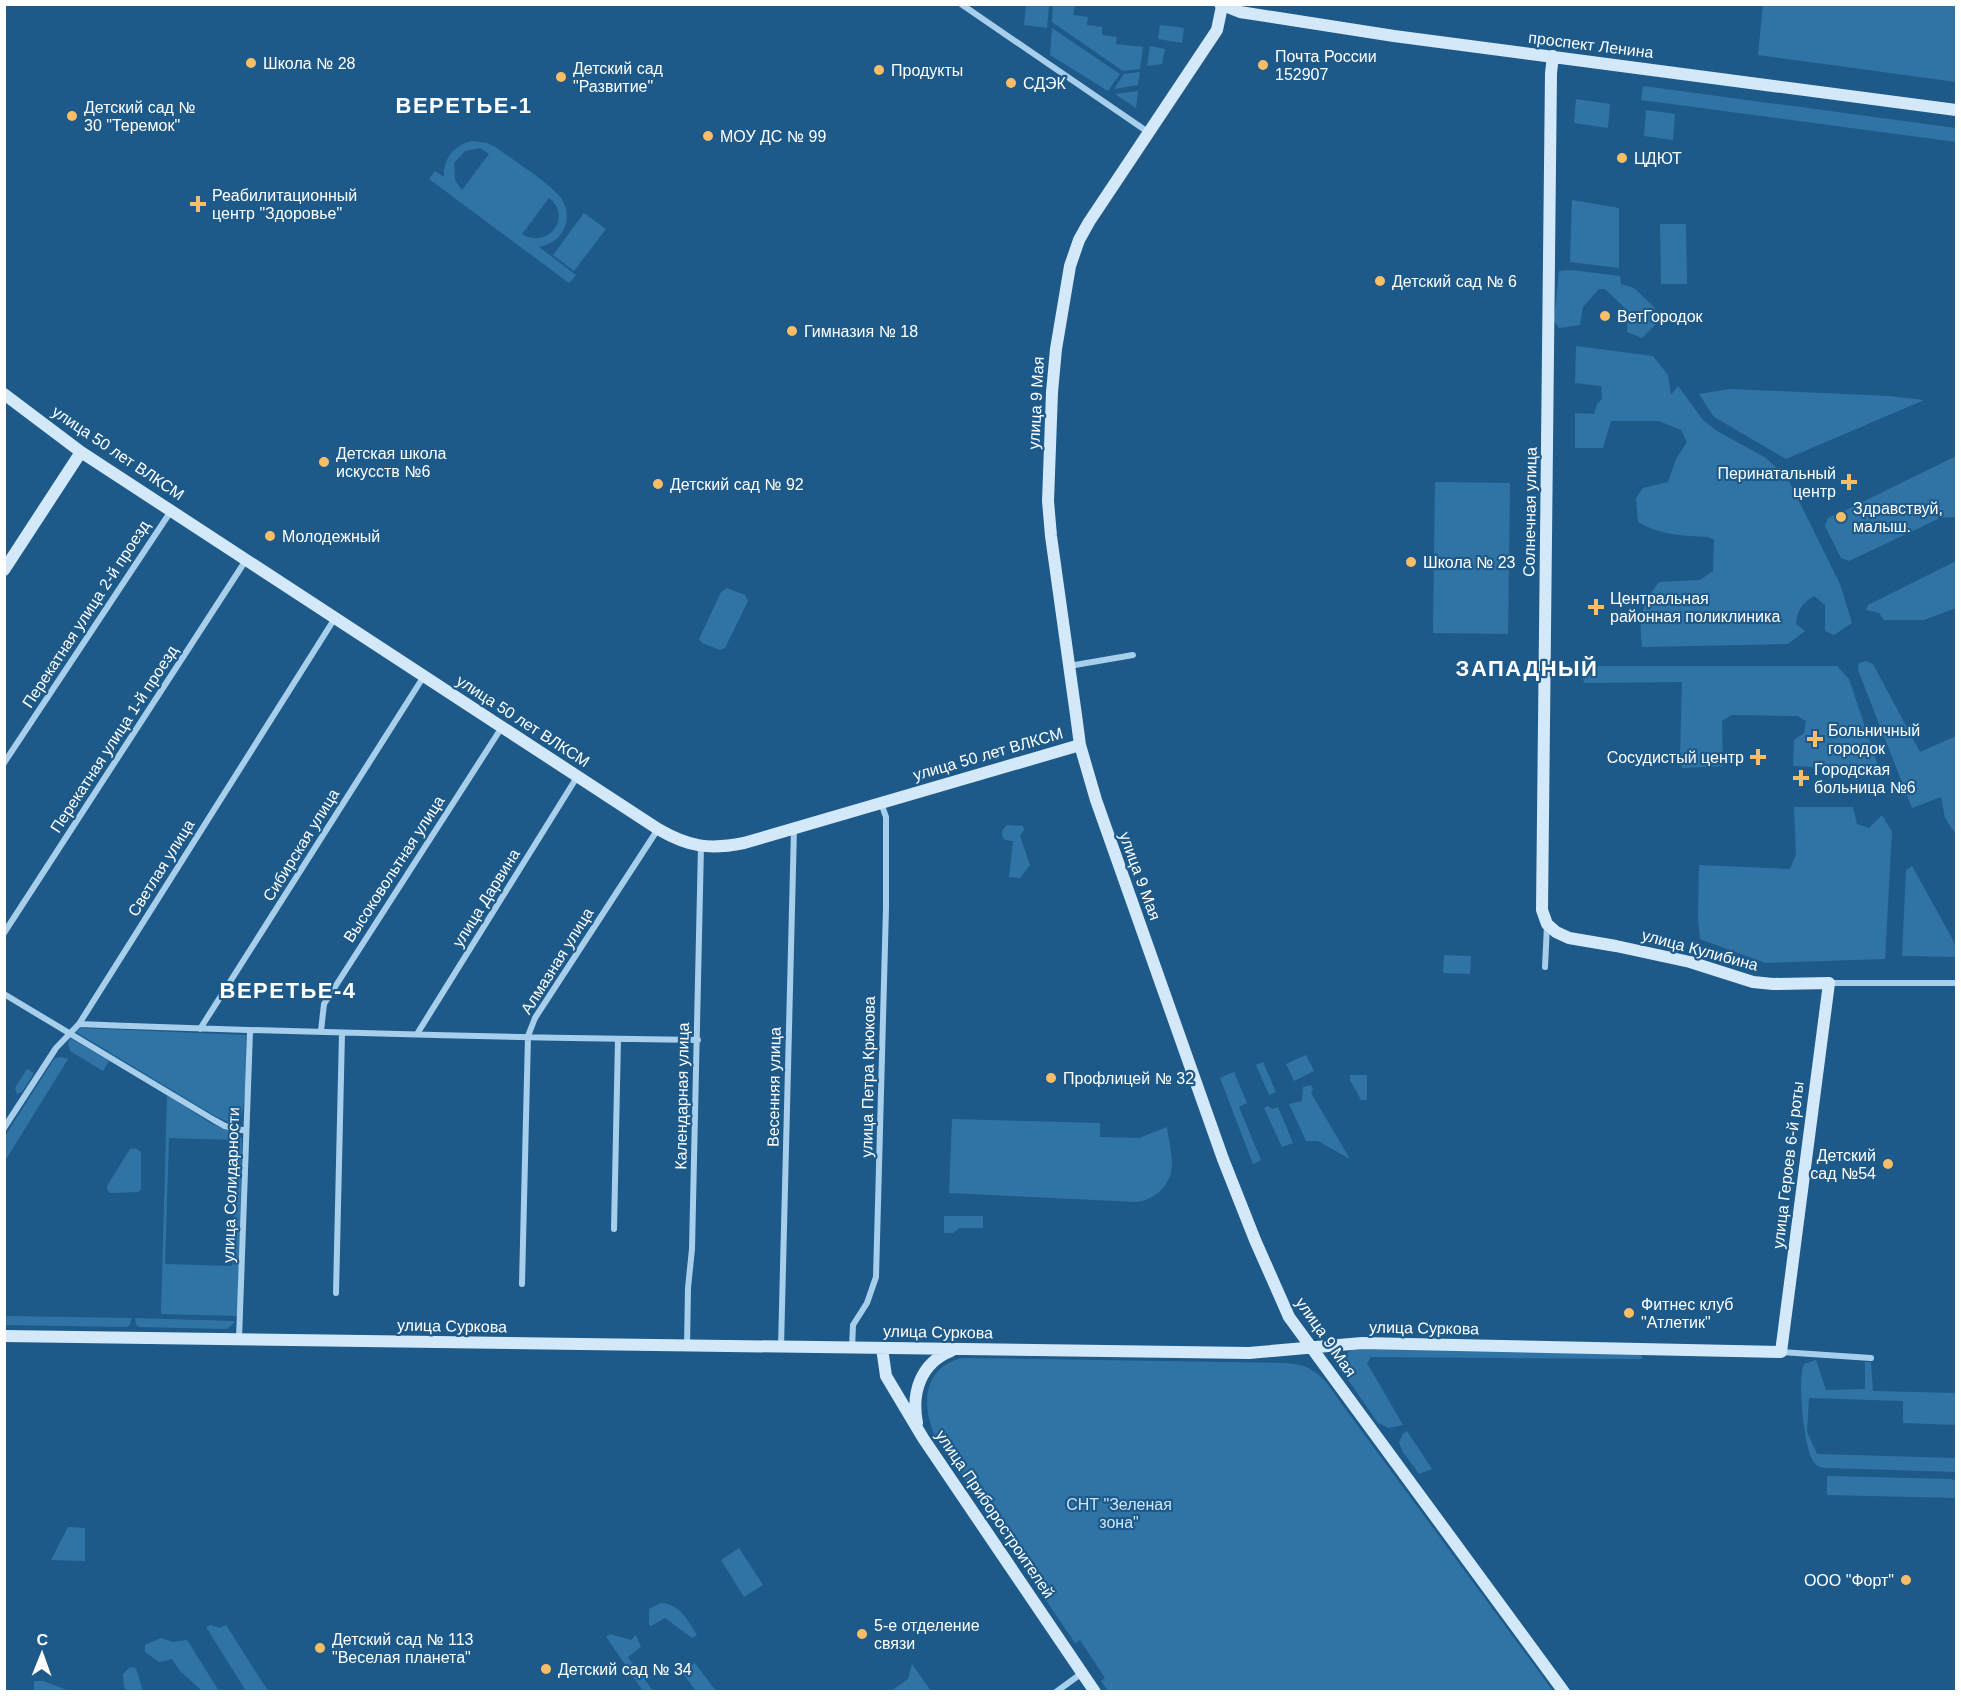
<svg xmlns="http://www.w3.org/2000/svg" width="1961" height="1696" font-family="Arial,sans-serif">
	<rect width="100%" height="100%" fill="#1d5a89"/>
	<path fill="#3074a6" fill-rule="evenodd" d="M 1763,4 L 1956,5 L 1956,82 L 1758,55 Z
		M 1026,5 L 1049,5 L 1047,28 L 1024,25 Z
		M 1053,5 L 1075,5 L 1073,15 L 1088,17 L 1087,25 L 1102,27 L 1102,35 L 1117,37 L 1116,44 L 1143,47 L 1140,69 L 1123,71 L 1052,22 Z
		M 1160,25 L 1184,28 L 1182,43 L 1158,39 Z
		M 1052,28 L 1120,74 L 1108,91 L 1050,55 Z
		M 1150,46 L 1165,49 L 1162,64 L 1147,66 Z
		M 1140,72 L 1138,85 L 1114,89 L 1124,74 Z
		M 1643,86 L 1956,128 L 1956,142 L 1641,100 Z
		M 1138,91 L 1136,108 L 1115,94 Z
		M 1576,99 L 1610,104 L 1608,128 L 1574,123 Z
		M 1646,110 L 1675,114 L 1673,140 L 1644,136 Z
		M 472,141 L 486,143 L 494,146 C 510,158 550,183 561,198 C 567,207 569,218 564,229 C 559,240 550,244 539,247 L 576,275 L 569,283 L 429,179 L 435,171 L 444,177 C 443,159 454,145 472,141 ZM 480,148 L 489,154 L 462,190 L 455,180 L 454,163 L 465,151 ZM 549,198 C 573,216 549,250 522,234 Z
		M 1572,200 L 1619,208 L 1619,268 L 1570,262 Z
		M 584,213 L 606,229 L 574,271 L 553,255 Z
		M 1660,224 L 1686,224 L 1687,284 L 1661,284 Z
		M 1571,270 L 1620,276 L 1621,284 L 1634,288 L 1654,307 L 1658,322 L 1642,338 L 1627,332 L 1628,311 L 1605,289 L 1599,289 L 1583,307 L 1580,325 L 1559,328 L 1554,321 L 1559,271 Z
		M 1576,346 L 1653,356 L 1668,375 L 1671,395 L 1678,386 L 1703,420 L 1717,431 L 1766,458 L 1788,479 L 1840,584 L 1852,623 L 1834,635 L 1825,631 L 1825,605 L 1814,596 C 1802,603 1797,611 1796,624 L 1805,631 L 1788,644 L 1642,647 C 1639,616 1641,607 1659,582 L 1700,580 L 1713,571 L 1714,540 L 1708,537 C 1683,536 1661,535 1638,522 L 1636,498 L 1643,488 L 1668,482 L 1676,459 L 1687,442 L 1681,430 L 1659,421 L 1611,421 L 1603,448 L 1575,448 L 1575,413 L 1594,414 L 1597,404 L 1602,399 L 1601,386 L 1575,383 Z
		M 1730,389 L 1889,396 L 1924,400 L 1786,459 L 1714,417 L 1699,394 Z
		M 1956,456 L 1956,517 L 1940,518 L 1849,561 L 1841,558 L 1825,526 L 1828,518 L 1835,515 L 1839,523 L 1846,519 L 1842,512 Z
		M 1435,482 L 1510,483 L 1508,634 L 1433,633 Z
		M 1956,561 L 1956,608 L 1924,620 L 1884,620 L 1879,613 L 1866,610 L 1868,605 Z
		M 727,588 L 745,595 L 748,601 L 725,648 L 720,650 L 702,643 L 699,639 L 721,592 Z
		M 1866,661 L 1873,664 L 1920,752 L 1956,736 L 1956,835 L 1945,818 L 1941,797 L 1912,808 L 1858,670 L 1859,663 Z
		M 1586,666 L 1837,666 L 1849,679 L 1877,763 L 1869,770 L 1793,766 L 1794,740 L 1804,733 L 1806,721 L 1797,716 L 1731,715 L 1722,721 L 1723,766 L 1682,768 L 1680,753 L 1682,682 L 1584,683 L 1583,678 Z
		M 1794,807 L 1853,807 L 1857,824 L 1869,828 L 1882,815 L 1892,832 L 1885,959 L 1765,963 L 1700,939 L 1698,918 L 1699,865 L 1790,869 L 1796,854 Z
		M 1007,825 L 1023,826 L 1024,830 L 1020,836 L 1030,865 L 1020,878 L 1009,877 L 1013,841 L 1005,840 L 1002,836 L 1003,829 Z
		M 1912,866 L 1953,940 L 1956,948 L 1956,957 L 1902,956 L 1906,870 Z
		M 1444,955 L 1471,956 L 1470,974 L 1443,973 Z
		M 81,1028 L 246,1035 C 245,1055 248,1105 239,1121 L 231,1123 L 215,1116 L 76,1032 Z
		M 70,1038 L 109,1061 L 103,1071 L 70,1051 L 68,1043 Z
		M 1306,1055 L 1314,1071 L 1294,1081 L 1286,1064 Z
		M 61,1057 L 68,1059 L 5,1161 L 5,1136 L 54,1059 Z
		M 1263,1062 L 1276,1092 L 1269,1095 L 1256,1065 Z
		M 27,1069 L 34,1073 L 22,1092 L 17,1094 L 15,1088 Z
		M 1234,1072 L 1247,1103 L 1239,1107 L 1261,1160 L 1253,1164 L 1220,1078 Z
		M 1350,1075 L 1367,1075 L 1367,1100 L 1361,1100 L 1350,1080 Z
		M 1311,1085 L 1313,1090 L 1311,1093 L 1350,1159 L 1318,1141 L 1306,1141 L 1289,1104 L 1302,1101 L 1303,1087 Z
		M 167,1095 L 212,1124 L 237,1133 L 242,1139 L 238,1316 L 161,1314 ZM 169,1138 L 236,1140 L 232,1266 L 165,1264 Z
		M 1268,1106 L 1272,1109 L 1278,1107 L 1293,1143 L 1282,1147 L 1264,1108 Z
		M 952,1119 L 1100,1123 L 1100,1137 L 1139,1138 L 1167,1127 C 1170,1152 1180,1174 1158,1193 C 1151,1198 1145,1201 1136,1202 L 949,1193 Z
		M 135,1148 L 141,1152 L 141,1189 L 138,1192 L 110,1193 L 108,1191 L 107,1186 L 130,1149 Z
		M 944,1216 L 983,1216 L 983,1228 L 959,1228 L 953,1233 L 944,1233 Z
		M 5,1316 L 132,1318 L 130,1325 L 127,1327 L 5,1325 Z
		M 135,1318 L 234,1321 L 234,1323 L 227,1329 L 139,1327 L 136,1325 Z
		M 1357,1347 L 1642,1354 L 1642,1359 L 1371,1357 L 1367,1363 L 1403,1425 L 1389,1428 L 1378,1423 L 1342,1371 C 1340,1358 1346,1353 1357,1347 Z
		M 963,1358 L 1284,1363 C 1318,1364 1326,1382 1344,1407 L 1553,1691 L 1108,1691 L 1101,1681 L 1105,1678 L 1080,1640 L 1075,1643 L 935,1436 C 921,1405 923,1366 963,1358 Z
		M 1816,1360 L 1826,1390 L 1865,1389 L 1865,1362 L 1871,1362 L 1873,1391 L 1956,1393 L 1956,1425 L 1903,1423 L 1903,1401 L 1809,1398 L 1807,1432 L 1817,1454 L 1956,1458 L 1956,1472 L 1828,1468 C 1821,1468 1815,1466 1812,1459 C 1804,1445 1797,1378 1804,1364 Z
		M 1407,1431 L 1432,1469 L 1419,1474 L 1403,1452 L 1399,1442 L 1403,1434 Z
		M 1827,1476 L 1952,1479 L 1956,1481 L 1956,1498 L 1827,1495 Z
		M 68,1527 L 85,1528 L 85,1561 L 51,1560 Z
		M 739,1548 L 763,1585 L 744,1597 L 721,1560 Z
		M 661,1603 C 679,1604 688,1620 697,1635 L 692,1638 L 665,1618 L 651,1626 L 649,1625 L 649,1609 Z
		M 211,1625 L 219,1628 L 226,1625 L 268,1691 L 246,1691 L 206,1627 Z
		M 610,1634 L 631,1640 L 636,1635 L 641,1647 L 628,1657 L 653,1691 L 643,1691 L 607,1638 L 607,1636 Z
		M 161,1638 L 173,1642 L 187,1640 L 219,1691 L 202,1691 L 180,1671 L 172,1659 L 159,1662 L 145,1652 L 145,1645 Z
		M 695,1663 L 716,1691 L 696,1691 L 682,1672 Z
		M 912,1664 L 931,1691 L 891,1691 L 908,1679 Z
		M 130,1667 L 136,1668 L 143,1691 L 127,1691 L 124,1687 L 123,1674 Z
		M 34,1681 L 44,1681 L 69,1691 L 34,1691 Z"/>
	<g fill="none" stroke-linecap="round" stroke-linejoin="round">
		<path stroke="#a7cfec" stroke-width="6" d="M 961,4 L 1148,132
			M 1069,666 L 1133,655
			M 4,763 L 171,511
			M 4,933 L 246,560
			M 1545,967 L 1547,925
			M 1829,983 L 1956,983
			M 4,994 L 214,1120 L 225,1126 L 246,1131
			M 79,1024 C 285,1032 491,1037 698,1040
			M 200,1029 L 424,676
			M 321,1031 L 324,1004 L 502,727
			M 417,1034 L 577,777
			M 4,1128 L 56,1048 L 79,1024 L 335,618
			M 614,1229 L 618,1039
			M 522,1284 L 528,1036 L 535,1018 L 658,829
			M 336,1293 L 342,1033
			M 239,1339 L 250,1031
			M 687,1346 L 688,1288 L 692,1249 L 701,846
			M 781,1347 L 794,829
			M 852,1348 L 853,1325 L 867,1303 L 876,1277 L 886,908 L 886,817 L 881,803
			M 1781,1352 L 1871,1358
			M 1056,1692 L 1082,1673"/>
		<path stroke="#d3e8f9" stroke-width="12" d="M 1220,4 L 1240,12 L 1394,36 L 1956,110
			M 1222,6 L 1217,30 L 1089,222 L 1079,240 L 1070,266 L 1056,349 L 1052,392 L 1048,501 L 1051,536 L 1076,715 L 1080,745 L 1096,800 L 1223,1159 L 1255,1240 L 1289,1317 L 1564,1692
			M 4,394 L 81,452 L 658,829 C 689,847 709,850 744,843 L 1080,745
			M 4,570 L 81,452
			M 4,1336 L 1249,1353 L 1362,1343 L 1781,1352 L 1829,983 L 1773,984 L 1753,982 L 1690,962 L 1616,946 L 1569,938 L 1556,932 L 1547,924 L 1542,910 L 1551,73 L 1553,56
			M 882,1348 L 886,1376 L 923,1438 L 1095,1692
			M 917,1423 C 911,1392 921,1363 951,1351"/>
	</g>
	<g fill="#fbbd65" stroke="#1d5a89" stroke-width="2">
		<circle cx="251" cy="63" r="6"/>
		<circle cx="1263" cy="65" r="6"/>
		<circle cx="879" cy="70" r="6"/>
		<circle cx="561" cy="77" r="6"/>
		<circle cx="1011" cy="83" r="6"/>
		<circle cx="72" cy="116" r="6"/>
		<circle cx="708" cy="136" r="6"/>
		<circle cx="1622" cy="158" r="6"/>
		<path d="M195 195h6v6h6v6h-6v6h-6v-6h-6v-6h6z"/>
		<circle cx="1380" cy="281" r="6"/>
		<circle cx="1605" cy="316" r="6"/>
		<circle cx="792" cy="331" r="6"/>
		<circle cx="324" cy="462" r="6"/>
		<path d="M1846 473h6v6h6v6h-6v6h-6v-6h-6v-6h6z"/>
		<circle cx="658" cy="484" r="6"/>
		<circle cx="1841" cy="517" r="6"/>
		<circle cx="270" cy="536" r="6"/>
		<circle cx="1411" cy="562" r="6"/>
		<path d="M1593 598h6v6h6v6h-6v6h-6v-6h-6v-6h6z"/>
		<path d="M1812 730h6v6h6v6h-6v6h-6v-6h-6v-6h6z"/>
		<path d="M1755 748h6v6h6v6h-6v6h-6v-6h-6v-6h6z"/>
		<path d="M1798 769h6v6h6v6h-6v6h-6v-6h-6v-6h6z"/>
		<circle cx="1051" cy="1078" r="6"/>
		<circle cx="1888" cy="1164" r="6"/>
		<circle cx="1629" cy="1313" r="6"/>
		<circle cx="1906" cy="1580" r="6"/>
		<circle cx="862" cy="1634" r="6"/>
		<circle cx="320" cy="1648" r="6"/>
		<circle cx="546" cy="1669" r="6"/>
	</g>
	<g text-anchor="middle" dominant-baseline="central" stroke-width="4.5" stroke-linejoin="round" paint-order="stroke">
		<g font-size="16" fill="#fff" stroke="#1d5a89">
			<text transform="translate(1591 45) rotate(7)">проспект Ленина</text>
			<text transform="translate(1036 403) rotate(-87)">улица 9 Мая</text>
			<text transform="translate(118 453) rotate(34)">улица 50 лет ВЛКСМ</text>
			<text transform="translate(1530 512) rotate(-89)">Солнечная улица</text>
			<text transform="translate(86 614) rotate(-57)">Перекатная улица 2-й проезд</text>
			<text transform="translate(523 721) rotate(33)">улица 50 лет ВЛКСМ</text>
			<text transform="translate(114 739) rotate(-57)">Перекатная улица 1-й проезд</text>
			<text transform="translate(988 754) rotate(-16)">улица 50 лет ВЛКСМ</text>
			<text transform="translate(301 845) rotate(-58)">Сибирская улица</text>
			<text transform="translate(161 868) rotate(-58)">Светлая улица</text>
			<text transform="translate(394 869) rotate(-57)">Высоковольтная улица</text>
			<text transform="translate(1140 876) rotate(70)">улица 9 Мая</text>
			<text transform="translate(486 898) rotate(-58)">улица Дарвина</text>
			<text transform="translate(1700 950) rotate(15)">улица Кулибина</text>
			<text transform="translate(557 961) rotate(-58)">Алмазная улица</text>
			<text transform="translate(868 1077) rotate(-89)">улица Петра Крюкова</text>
			<text transform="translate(774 1087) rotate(-89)">Весенняя улица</text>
			<text transform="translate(682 1096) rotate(-89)">Календарная улица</text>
			<text transform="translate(1788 1165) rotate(-83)">улица Героев 6-й роты</text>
			<text transform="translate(231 1185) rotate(-88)">улица Солидарности</text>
			<text transform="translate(452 1326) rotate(1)">улица Суркова</text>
			<text transform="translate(1424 1328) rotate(1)">улица Суркова</text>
			<text transform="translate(938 1332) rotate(1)">улица Суркова</text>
			<text transform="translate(1326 1337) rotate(55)">улица 9 Мая</text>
			<text transform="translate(995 1514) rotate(56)">улица Приборостроителей</text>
		</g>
		<g font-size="16" fill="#fff" stroke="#1d5a89" text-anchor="start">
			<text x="1275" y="56">Почта России<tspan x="1275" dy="18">152907</tspan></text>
			<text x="263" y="63">Школа № 28</text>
			<text x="573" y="68">Детский сад<tspan x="573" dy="18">"Развитие"</tspan></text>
			<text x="891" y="70">Продукты</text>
			<text x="1023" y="83">СДЭК</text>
			<text x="84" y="107">Детский сад №<tspan x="84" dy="18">30 "Теремок"</tspan></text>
			<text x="720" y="136">МОУ ДС № 99</text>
			<text x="1634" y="158">ЦДЮТ</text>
			<text x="212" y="195">Реабилитационный<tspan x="212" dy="18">центр "Здоровье"</tspan></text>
			<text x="1392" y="281">Детский сад № 6</text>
			<text x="1617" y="316">ВетГородок</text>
			<text x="804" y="331">Гимназия № 18</text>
			<text x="336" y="453">Детская школа<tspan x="336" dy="18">искусств №6</tspan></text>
			<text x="1836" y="473" text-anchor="end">Перинатальный<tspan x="1836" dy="18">центр</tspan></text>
			<text x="670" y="484">Детский сад № 92</text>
			<text x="1853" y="508">Здравствуй,<tspan x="1853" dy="18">малыш.</tspan></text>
			<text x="282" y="536">Молодежный</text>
			<text x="1423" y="562">Школа № 23</text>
			<text x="1610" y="598">Центральная<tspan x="1610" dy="18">районная поликлиника</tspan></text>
			<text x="1828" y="730">Больничный<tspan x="1828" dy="18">городок</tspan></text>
			<text x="1744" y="757" text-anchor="end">Сосудистый центр</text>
			<text x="1814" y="769">Городская<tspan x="1814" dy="18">больница №6</tspan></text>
			<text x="1063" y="1078">Профлицей № 32</text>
			<text x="1876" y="1155" text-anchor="end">Детский<tspan x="1876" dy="18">сад №54</tspan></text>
			<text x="1641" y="1304">Фитнес клуб<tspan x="1641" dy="18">"Атлетик"</tspan></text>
			<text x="1894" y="1580" text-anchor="end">ООО "Форт"</text>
			<text x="874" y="1625">5-е отделение<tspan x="874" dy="18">связи</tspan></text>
			<text x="332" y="1639">Детский сад № 113<tspan x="332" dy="18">"Веселая планета"</tspan></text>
			<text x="558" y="1669">Детский сад № 34</text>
		</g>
		<g font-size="16" fill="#cce6f9" stroke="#1d5a89">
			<text x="1119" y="1504">СНТ "Зеленая<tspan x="1119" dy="18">зона"</tspan></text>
		</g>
		<g font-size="22" font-weight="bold" letter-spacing="1.5" fill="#fff" stroke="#1d5a89">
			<text x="464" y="105">ВЕРЕТЬЕ-1</text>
			<text x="1527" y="668">ЗАПАДНЫЙ</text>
			<text x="288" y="990">ВЕРЕТЬЕ-4</text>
		</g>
	</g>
	<rect width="1961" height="1696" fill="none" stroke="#ffffff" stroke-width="12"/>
	<g transform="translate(42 1654) rotate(1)" stroke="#1d5a89" stroke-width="4.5" paint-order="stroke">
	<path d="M0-4.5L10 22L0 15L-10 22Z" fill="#ffffff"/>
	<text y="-9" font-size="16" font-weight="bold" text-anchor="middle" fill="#ffffff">С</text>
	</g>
</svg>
